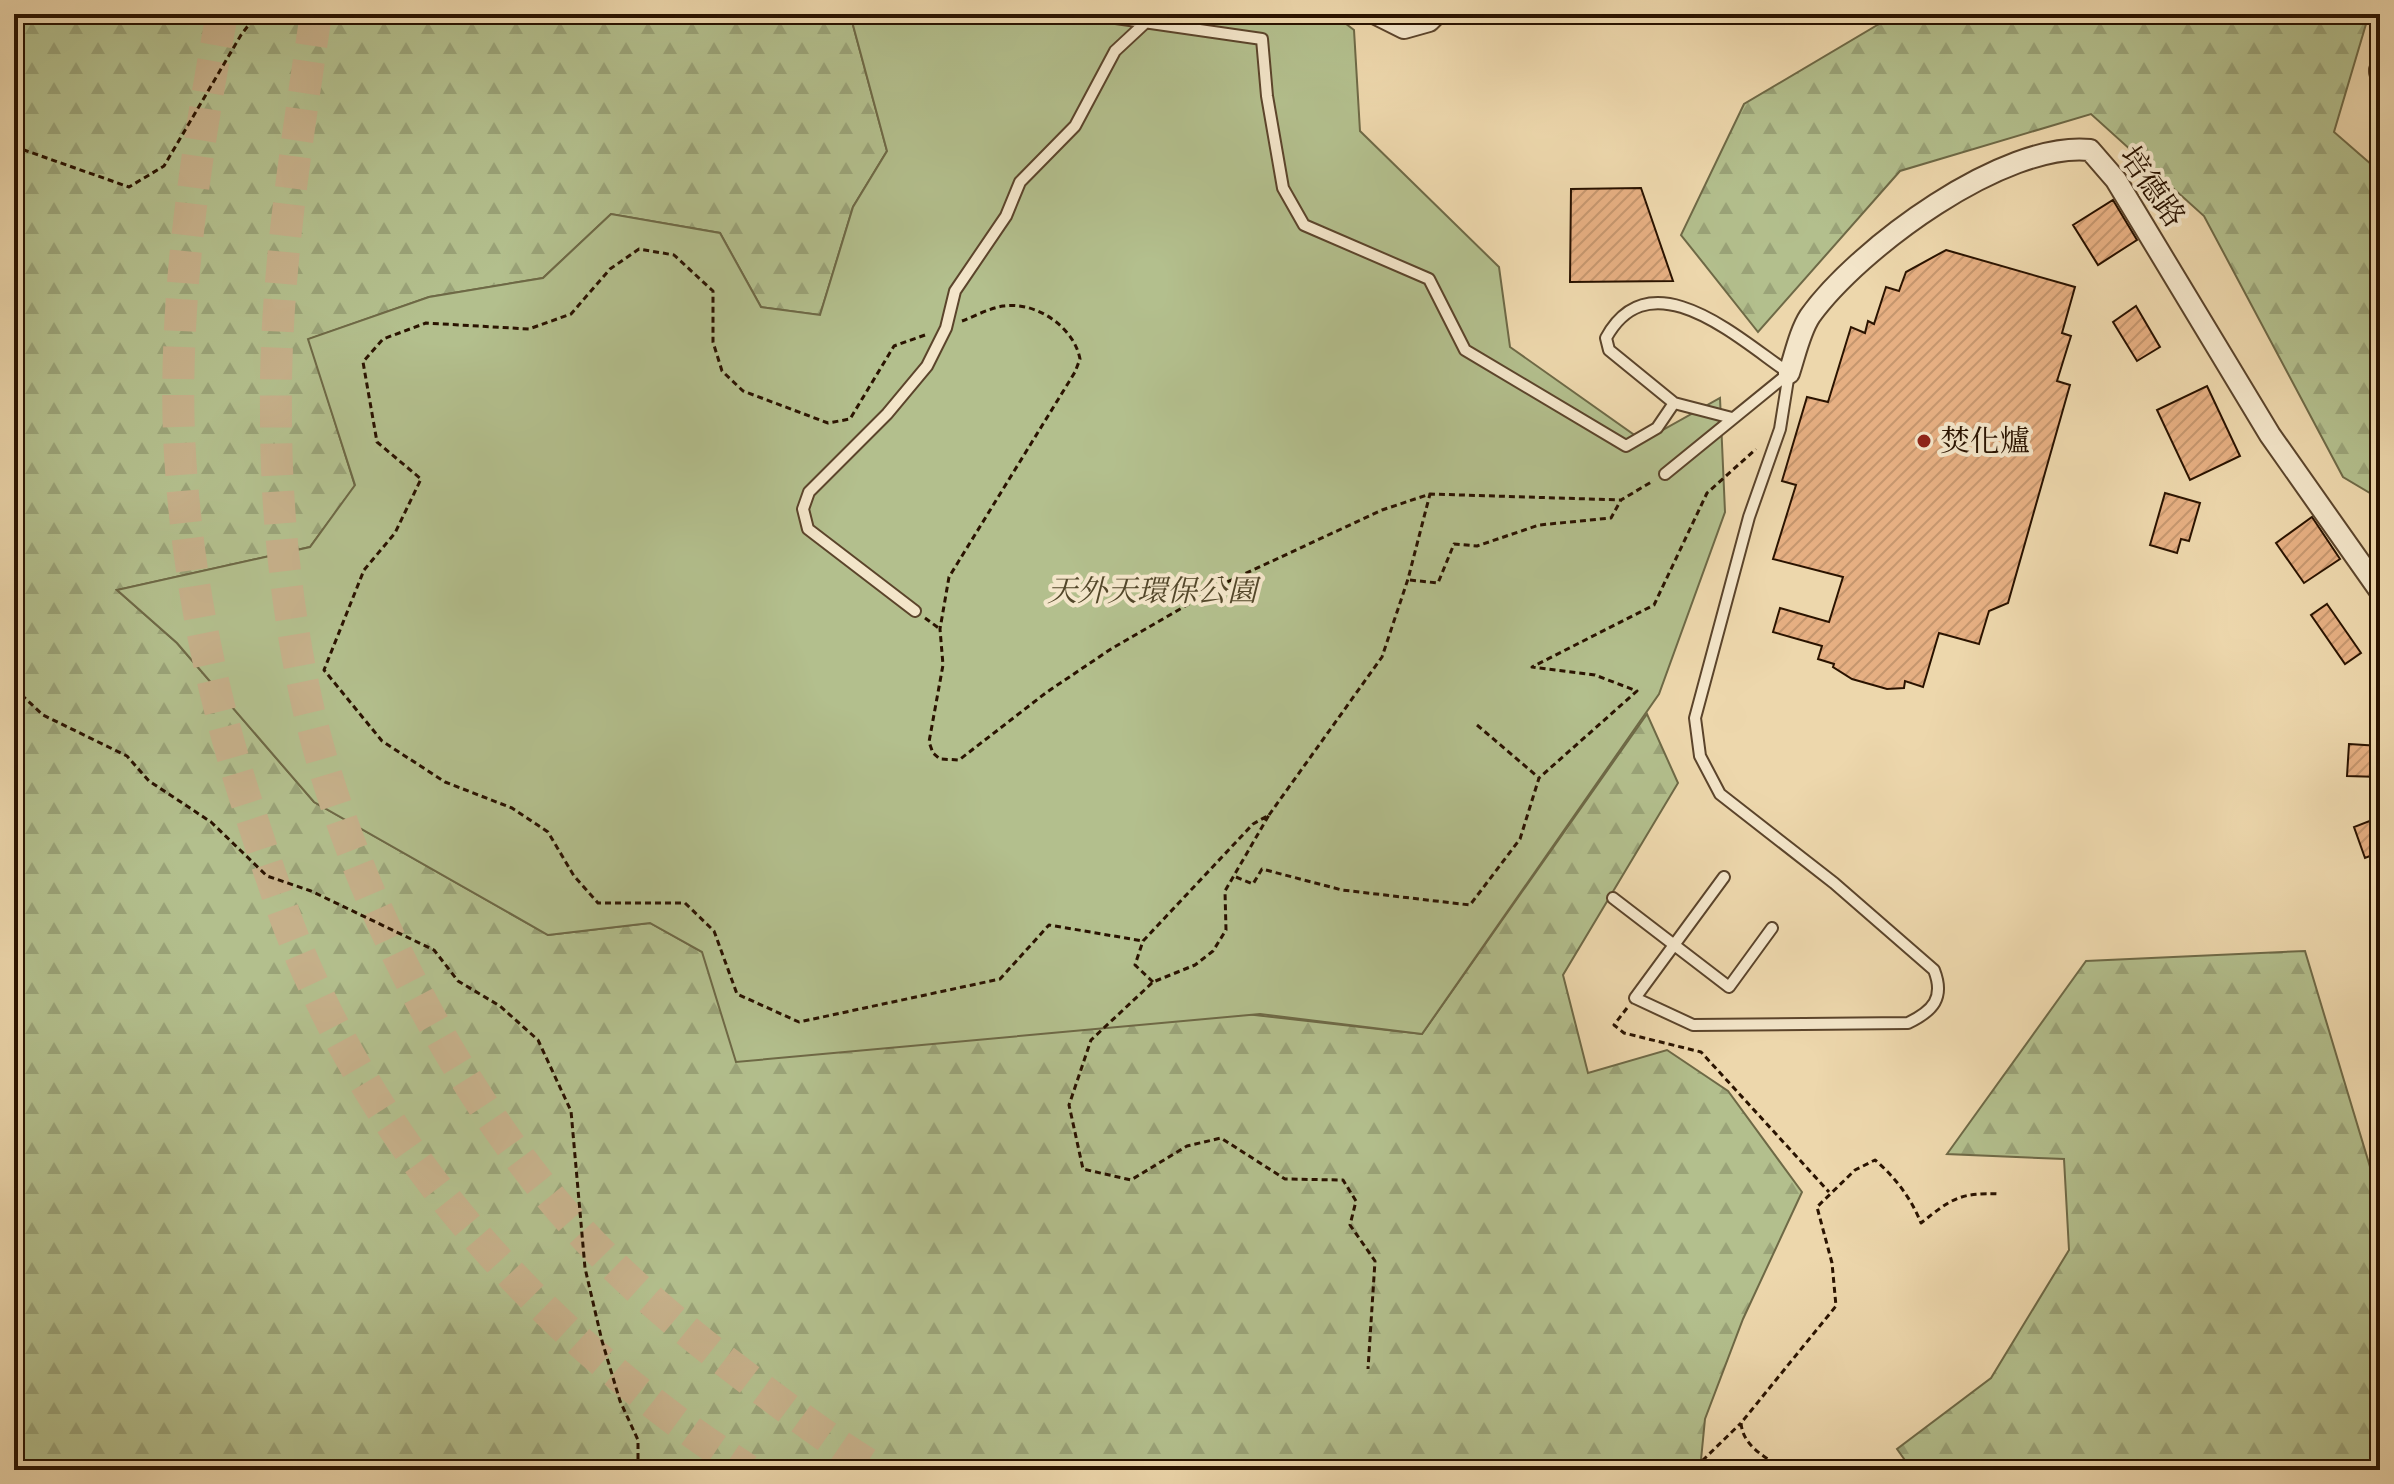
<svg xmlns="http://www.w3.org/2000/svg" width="2394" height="1484" font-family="'IM FELL French Canon','Noto Serif TC',serif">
	<defs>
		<pattern id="forest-firs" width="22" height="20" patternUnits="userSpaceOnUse" patternTransform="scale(2)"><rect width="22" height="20" fill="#b3bf8d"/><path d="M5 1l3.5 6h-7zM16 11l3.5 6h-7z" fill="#9aa378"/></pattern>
		<pattern id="building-hatch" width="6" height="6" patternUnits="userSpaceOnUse" patternTransform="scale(2)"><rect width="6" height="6" fill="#e6af82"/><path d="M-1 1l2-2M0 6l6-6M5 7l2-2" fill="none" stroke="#c5966e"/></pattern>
	</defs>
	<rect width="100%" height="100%" fill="#edd7ac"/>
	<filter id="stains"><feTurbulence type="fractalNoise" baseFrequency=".0025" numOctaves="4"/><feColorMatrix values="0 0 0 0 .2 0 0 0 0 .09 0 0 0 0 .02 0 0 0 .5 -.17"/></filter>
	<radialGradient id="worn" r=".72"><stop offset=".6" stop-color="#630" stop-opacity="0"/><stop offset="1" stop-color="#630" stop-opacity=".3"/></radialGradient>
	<path fill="url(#forest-firs)" stroke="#6e6946" stroke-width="2" d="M 14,14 L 850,14 L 887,151 L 853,207 L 820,315 L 761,307 L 720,233 L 611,214 L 543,278 L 429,297 L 309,339 L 355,486 L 310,547 L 117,590 L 177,643 L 314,802 L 548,935 L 650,923 L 702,952 L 1422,1034 L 1647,714 L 1678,783 L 1563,975 L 1588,1073 L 1667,1050 L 1728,1091 L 1802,1192 L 1743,1319 L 1705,1419 L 1700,1470 L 14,1470 Z
		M 1896,14 L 2369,14 L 2334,132 L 2380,172 L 2380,499 L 2343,477 L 2204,216 L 2091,114 L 1900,171 L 1758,332 L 1681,235 L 1744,104 Z
		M 2305,951 L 2380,1200 L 2380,1470 L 1912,1470 L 1897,1449 L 1991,1378 L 2069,1250 L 2064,1159 L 1947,1154 L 2086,961 Z"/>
	<path fill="#b3bf8d" stroke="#6e6946" stroke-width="2" d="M 850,14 L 1333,14 L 1354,30 L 1360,131 L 1499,267 L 1510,347 L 1643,441 L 1720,398 L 1725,512 L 1659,694 L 1422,1034 L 1260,1014 L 736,1062 L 702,952 L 650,923 L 548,935 L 314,802 L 177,643 L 117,590 L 310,547 L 355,485 L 308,339 L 429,297 L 543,278 L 611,214 L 720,233 L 761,307 L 820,315 L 853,207 L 887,151 Z"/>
	<path fill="url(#building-hatch)" stroke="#2a1300" stroke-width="2" d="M 1641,188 L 1673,281 L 1570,282 L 1571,189 Z
		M 2113,200 L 2137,240 L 2098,265 L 2073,225 Z
		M 1946,250 L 2075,287 L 2062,333 L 2071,336 L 2057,381 L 2070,385 L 2008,603 L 1989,611 L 1979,644 L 1939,633 L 1923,687 L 1905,681 L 1904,688 L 1887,689 L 1852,679 L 1833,667 L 1834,664 L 1818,659 L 1822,646 L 1773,632 L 1780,608 L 1829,622 L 1843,577 L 1773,559 L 1796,485 L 1782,481 L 1807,397 L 1828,402 L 1851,327 L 1865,333 L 1868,321 L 1874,324 L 1886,287 L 1899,291 L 1906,272 Z
		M 2136,306 L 2160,347 L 2137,361 L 2113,322 Z
		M 2207,386 L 2240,456 L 2190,480 L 2157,410 Z
		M 2165,493 L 2200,503 L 2189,541 L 2181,539 L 2177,553 L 2150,545 Z
		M 2312,517 L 2340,559 L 2304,583 L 2276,543 Z
		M 2327,604 L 2361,653 L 2345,664 L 2311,615 Z
		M 2349,744 L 2380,746 L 2380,777 L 2347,776 Z
		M 2380,817 L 2380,852 L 2365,858 L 2354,827 Z"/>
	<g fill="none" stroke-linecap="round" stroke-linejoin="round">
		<path stroke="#c6b08a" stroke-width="32" stroke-dasharray="32 16" stroke-linecap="butt" d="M 222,14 C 196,152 174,294 179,435 C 185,569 211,697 254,825 C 272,880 290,936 315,988 C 406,1186 566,1354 748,1470
			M 316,14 C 296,147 274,281 276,416 C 276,505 285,596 303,684 C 342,876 461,1112 600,1252 C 651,1304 709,1350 767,1393 C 803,1420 839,1447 878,1470"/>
		<defs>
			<path id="service" d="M 1088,14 L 1262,39 L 1267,96 L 1283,188 L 1304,225 L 1429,279 L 1465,350 L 1626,446 L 1657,428 L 1674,403 L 1732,418
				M 1674,403 L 1609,350 L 1606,338 C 1651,256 1740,340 1789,373
				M 1665,474 L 1789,373
				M 915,611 L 808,529 L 803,509 L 809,492 L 887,414 L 927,366 L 946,328 L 955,291 L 1006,216 L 1020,182 L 1075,126 L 1115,51 L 1144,24 L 1162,14
				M 1724,877 L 1635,998 L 1693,1025 L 1908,1023 C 1933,1011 1945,998 1934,970 L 1834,883 L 1720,794 L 1700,756 L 1695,718 L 1749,517 L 1780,429 L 1789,373
				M 1613,898 L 1729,987 L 1772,928"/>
			<path id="minor" d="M 1376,14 L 1404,28 L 1429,21 L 1436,14
				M 2380,70 L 2380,72
				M 1789,373 C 1795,355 1800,331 1810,316 C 1859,248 2004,141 2090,150 L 2116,180 L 2270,435 L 2380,591"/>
		</defs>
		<use href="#service" stroke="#5b442b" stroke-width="14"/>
		<use href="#minor" stroke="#5b442b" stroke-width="24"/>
		<path stroke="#2a1300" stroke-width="3" stroke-dasharray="6 4" stroke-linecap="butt" d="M 14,155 L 24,150 L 129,187 L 164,166 L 241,35 L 257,14
			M 962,321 C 975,316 990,308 1003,306 C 1036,301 1074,327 1080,359 L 1075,372 L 949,577 L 940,629 L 943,665 L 929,742 L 933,753 L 940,759 L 959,760 L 1047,692 L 1111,649 L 1225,583 L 1382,510 L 1430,494 L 1621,500 L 1653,481
			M 925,335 L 894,346 L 850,419 L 828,423 L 743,391 L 722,371 L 713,342 L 713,291 L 674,255 L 639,249 L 610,269 L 571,314 L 529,329 L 426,323 L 383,339 L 363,362 L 377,442 L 421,479 L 395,533 L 364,570 L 324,670 L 382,741 L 445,782 L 512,808 L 548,832 L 574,876 L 598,903 L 685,903 L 714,931 L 737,994 L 799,1022 L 1000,979 L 1049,925 L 1143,941
			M 1410,580 L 1438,583 L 1454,544 L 1477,546 L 1539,525 L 1611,518 L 1621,500
			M 925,618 L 940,629
			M 14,688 L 43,715 L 127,756 L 149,781 L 211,822 L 267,876 L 311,891 L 434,950 L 458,981 L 500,1006 L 538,1040 L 571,1111 L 585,1268 L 602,1341 L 620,1401 L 638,1440 L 638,1459 L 661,1470
			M 1477,725 L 1538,777
			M 1269,815 L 1382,657 L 1408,579 L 1430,494
			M 1236,877 L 1253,884 L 1262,869 L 1342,890 L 1470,905 L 1520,839 L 1539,778 L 1637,691 L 1595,675 L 1532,667 L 1654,605 L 1707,493 L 1756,449
			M 1153,982 L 1135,965 L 1143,941 L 1253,824 L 1269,815 L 1225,891 L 1226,930 L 1213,951 L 1195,965 L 1153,982 L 1091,1040 L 1069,1105 L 1083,1169 L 1131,1180 L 1187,1146 L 1221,1138 L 1285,1179 L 1343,1180 L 1356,1201 L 1350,1225 L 1375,1261 L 1368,1369
			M 1627,1008 L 1614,1025 L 1624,1033 L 1701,1052 L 1829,1192
			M 1705,1470 L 1702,1461 L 1741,1423
			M 1784,1470 C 1766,1457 1743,1447 1741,1423 L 1836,1306 L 1832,1263 L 1817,1207 L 1855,1170 L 1875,1160 C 1895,1177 1911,1198 1921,1223 C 1951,1199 1960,1192 2000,1194"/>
		<use href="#service" stroke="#f3e5c9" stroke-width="10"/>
		<use href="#minor" stroke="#f3e5c9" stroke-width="20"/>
	</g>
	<circle fill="#8f2418" stroke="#f3e5c9" stroke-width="3" cx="1924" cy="441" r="8"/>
	<g text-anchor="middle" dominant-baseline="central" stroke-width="8" stroke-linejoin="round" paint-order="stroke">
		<g font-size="30" fill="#2a1300" stroke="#f3e5c9">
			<text transform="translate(2152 187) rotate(55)">培德路</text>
		</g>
		<g font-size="30" fill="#2a1300" stroke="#f3e5c9" text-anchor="start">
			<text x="1940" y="441">焚化爐</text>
		</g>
		<g font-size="30" font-style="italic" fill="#53472a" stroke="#f3e5c9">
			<text x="1152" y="591">天外天環保公園</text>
		</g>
	</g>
	<rect width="2394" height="1484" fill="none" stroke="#edd7ac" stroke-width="48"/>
	<rect x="16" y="16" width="2362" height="1452" fill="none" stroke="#2a1300" stroke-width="4"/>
	<rect x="24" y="24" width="2346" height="1436" fill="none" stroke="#2a1300" stroke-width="2"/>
	<rect width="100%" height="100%" filter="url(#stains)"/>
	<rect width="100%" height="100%" fill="url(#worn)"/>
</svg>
